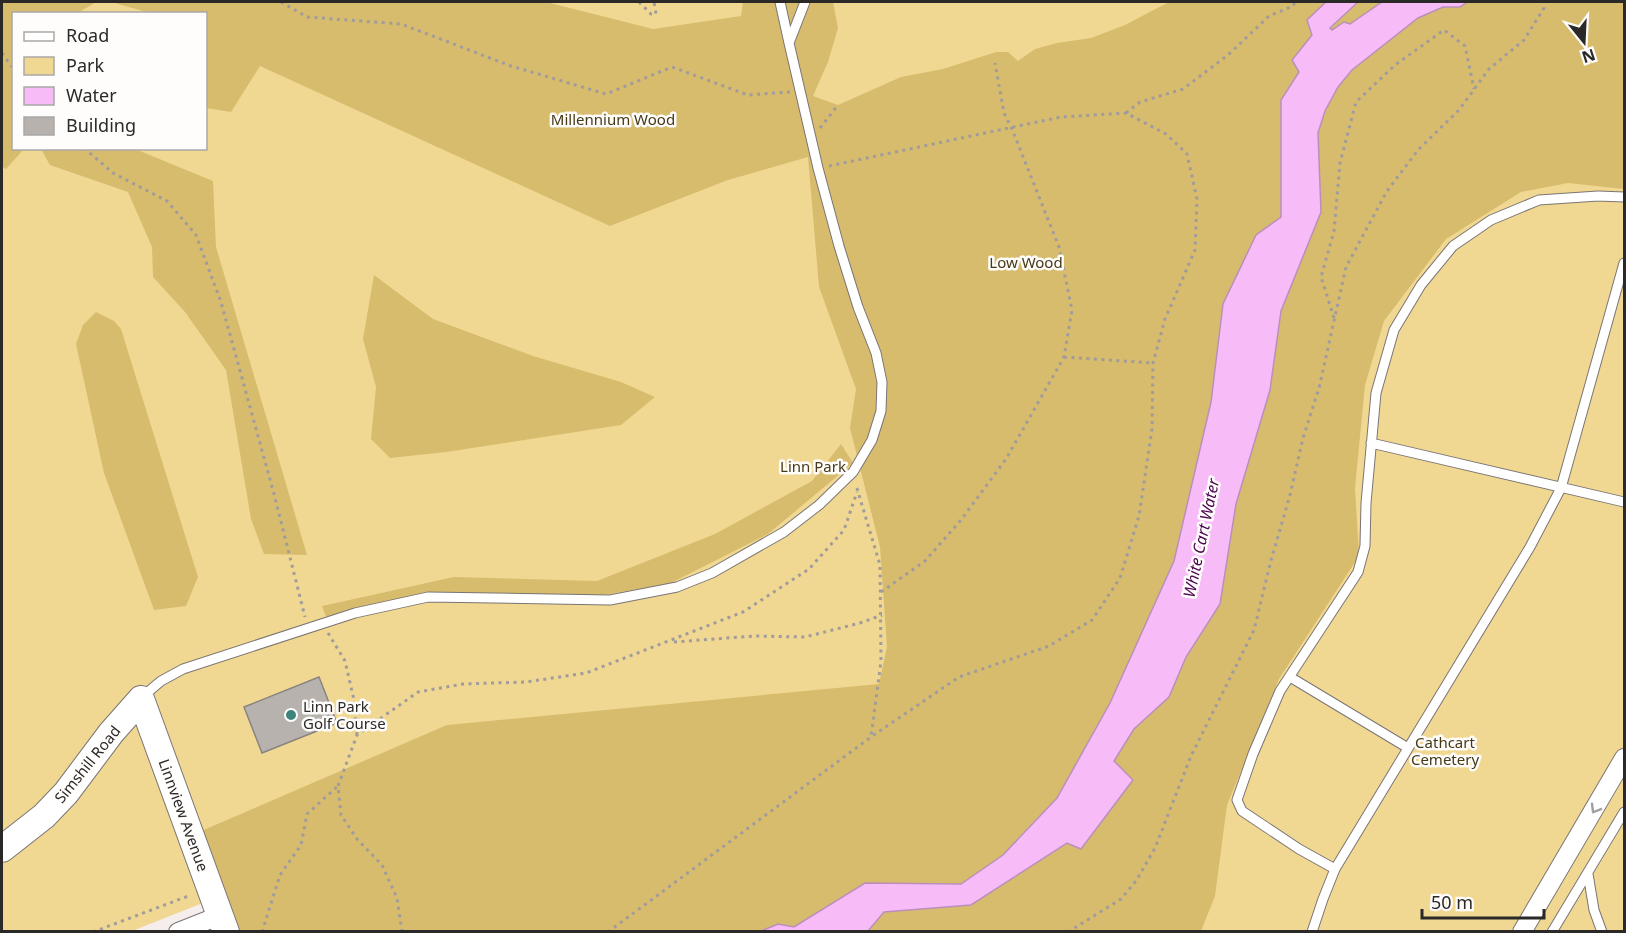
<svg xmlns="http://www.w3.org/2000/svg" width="1626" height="933" font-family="'Noto Sans',sans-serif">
	<rect width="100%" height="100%" fill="#f5eeed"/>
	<path fill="#f1d892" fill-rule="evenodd" d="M 2,2 L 1624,2 L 1624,931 L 236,931 L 144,684 L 70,776 L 2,838 ZM 14,14 L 206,14 L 206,148 L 14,148 Z
		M 138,714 L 208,901 L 132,931 L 2,932 L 2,864 L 9,859 Z"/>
	<path fill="#d7bc6e" d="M 2,2 L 96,2 L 78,13 L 14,14 L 14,148 L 24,149 L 6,169 L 2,167 Z
		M 111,2 L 546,2 L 653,29 L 741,16 L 743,2 L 833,2 L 838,28 L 828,62 L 813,96 L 838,105 L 901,77 L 943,69 L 996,52 L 1008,52 L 1018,61 L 1035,49 L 1057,43 L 1091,38 L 1125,25 L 1169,2 L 1326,2 L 1321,6 L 1312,35 L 1292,60 L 1300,72 L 1281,100 L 1281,217 L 1256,235 L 1223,304 L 1211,402 L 1174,561 L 1110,703 L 1057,798 L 1003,855 L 961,884 L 865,883 L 794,927 L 778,924 L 761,932 L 236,931 L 199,832 L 447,725 L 879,684 L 887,647 L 880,547 L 850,428 L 856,389 L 819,287 L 808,157 L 728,180 L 610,226 L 260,66 L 231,112 L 206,108 L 206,14 L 150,13 Z
		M 1358,2 L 1382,2 L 1350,24 L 1332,30 L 1330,29 Z
		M 1467,2 L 1624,2 L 1624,189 L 1568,183 L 1521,192 L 1446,239 L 1384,321 L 1365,385 L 1355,488 L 1359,556 L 1279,679 L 1227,805 L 1215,896 L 1201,931 L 868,932 L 884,912 L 971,905 L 1067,843 L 1133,780 L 1113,761 L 1134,729 L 1169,697 L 1186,657 L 1220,604 L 1236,504 L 1270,390 L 1281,311 L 1321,212 L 1318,133 L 1325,111 L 1338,87 L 1352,70 L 1418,18 L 1443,7 L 1460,7 Z
		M 41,149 L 135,149 L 213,181 L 216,247 L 307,555 L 264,554 L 251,519 L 226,370 L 185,312 L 153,277 L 152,247 L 128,192 L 50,165 Z
		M 374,275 L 433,319 L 533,356 L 621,382 L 655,397 L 621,425 L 446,452 L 390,458 L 371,439 L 376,387 L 363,339 Z
		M 96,312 L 114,321 L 121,329 L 198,577 L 186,606 L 154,610 L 104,473 L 76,344 L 83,325 Z
		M 841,444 L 853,463 L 768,534 L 671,583 L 592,597 L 427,592 L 326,617 L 322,606 L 454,577 L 597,581 L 715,534 L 812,481 Z"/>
	<path fill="#f7bcf8" stroke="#ba90ba" stroke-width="1.5" d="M 1326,2 L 1358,2 L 1330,28 L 1332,30 L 1344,22 L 1350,24 L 1382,2 L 1467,2 L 1460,7 L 1443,7 L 1418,18 L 1352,70 L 1338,87 L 1325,111 L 1318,133 L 1321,212 L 1281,311 L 1270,390 L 1236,504 L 1220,604 L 1186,657 L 1169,697 L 1134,729 L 1114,761 L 1133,780 L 1081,849 L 1067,843 L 971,905 L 884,912 L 868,931 L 761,931 L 778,924 L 794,927 L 865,883 L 961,884 L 1003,855 L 1057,798 L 1110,703 L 1174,561 L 1211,402 L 1223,304 L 1256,235 L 1281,217 L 1281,100 L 1299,72 L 1292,60 L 1312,35 L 1307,20 Z"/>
	<path fill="#b7b2ae" stroke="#898481" stroke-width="1.5" d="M 319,677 L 337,723 L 262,753 L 244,707 Z"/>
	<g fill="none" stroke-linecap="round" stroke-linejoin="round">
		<defs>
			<path id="lane" d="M 780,2 L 789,43
				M 1371,443 L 1624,502
				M 1290,677 L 1408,748
				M 142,697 L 161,681 L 183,669 L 355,613 L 428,597 L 610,600 L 677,587 L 712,573 L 784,532 L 819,505 L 853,472 L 872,440 L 881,411 L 882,382 L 876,353 L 858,307 L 839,246 L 818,168 L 789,43 L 805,2
				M 1335,869 L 1299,849 L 1242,811 L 1237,800 L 1253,754 L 1280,691 L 1358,572 L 1365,546 L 1366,503 L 1376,393 L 1394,330 L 1421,285 L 1453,246 L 1491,220 L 1539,200 L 1598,196 L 1624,197
				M 1588,874 L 1594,910 L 1602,932
				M 1312,932 L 1323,899 L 1335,869 L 1530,547 L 1561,488 L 1624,263
				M 1552,932 L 1624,812"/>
			<path id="street" d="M 178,932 L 221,915
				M 1522,932 L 1624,758"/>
			<path id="secondary" d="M 2,849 L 44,816 L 66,793 L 111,733 L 141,699 L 226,932"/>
		</defs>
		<use href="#lane" stroke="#7b7574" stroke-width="11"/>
		<use href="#street" stroke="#7b7574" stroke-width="20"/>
		<use href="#secondary" stroke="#7b7574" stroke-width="28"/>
		<path stroke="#a19c9b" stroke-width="3" stroke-dasharray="3 4.5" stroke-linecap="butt" d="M 281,2 L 307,17 L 401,24 L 511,66 L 606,94 L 672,67 L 748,95 L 790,92
			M 639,2 L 651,14 L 656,14 L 654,2
			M 2,53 L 14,70
			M 1126,113 L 1140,102 L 1183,89 L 1228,55 L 1269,16 L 1293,6 L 1295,2
			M 820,128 L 838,105
			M 84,148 L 113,173 L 167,201 L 196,235 L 221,302 L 274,494 L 305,617
			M 829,166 L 1061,117 L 1126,113 L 1166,134 L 1187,154 L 1197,199 L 1195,250 L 1165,319 L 1153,363 L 1152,429 L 1139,516 L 1120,578 L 1092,620 L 1049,646 L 959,677 L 871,737
			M 1334,318 L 1321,277 L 1334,231 L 1340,163 L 1356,102 L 1395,65 L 1444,30 L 1465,46 L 1474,89
			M 1064,357 L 1152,363
			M 881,592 L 925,561 L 961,520 L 1006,459 L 1064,357 L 1072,310 L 1059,247 L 1012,129 L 1004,113 L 995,63
			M 328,633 L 345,661 L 354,700 L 357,735
			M 674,642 L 754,636 L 805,637 L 860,623 L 882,615
			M 93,932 L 191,895
			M 262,932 L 280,875 L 301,845 L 307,814 L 338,786
			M 402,932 L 397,898 L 382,865 L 357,839 L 341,815 L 338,786 L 357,735 L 418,692 L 463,684 L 526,682 L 586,673 L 743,612 L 809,569 L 844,530 L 857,492
			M 608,932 L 871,737 L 881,661 L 880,565 L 856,485
			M 1068,932 L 1121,899 L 1136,881 L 1155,848 L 1191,756 L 1254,630 L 1270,564 L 1290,495 L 1303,438 L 1319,388 L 1346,267 L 1387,191 L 1418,150 L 1459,110 L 1489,69 L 1524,40 L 1544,8 L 1545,2"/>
		<use href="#lane" stroke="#fff" stroke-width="9"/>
		<use href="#street" stroke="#fff" stroke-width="18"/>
		<use href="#secondary" stroke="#fff" stroke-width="26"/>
	</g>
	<defs><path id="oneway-chevron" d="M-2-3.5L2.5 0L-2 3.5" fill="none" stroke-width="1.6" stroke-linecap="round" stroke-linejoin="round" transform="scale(1.5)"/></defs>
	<use stroke="#a09e9e" href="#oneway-chevron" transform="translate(1595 809) rotate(120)"/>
	<circle fill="#3e847b" stroke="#fefdfc" stroke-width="2" cx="291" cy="715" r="6"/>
	<g text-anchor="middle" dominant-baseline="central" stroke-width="5" stroke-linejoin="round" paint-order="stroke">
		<g font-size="15" fill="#453917" stroke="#fefdfc">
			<text x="613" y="119">Millennium Wood</text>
			<text x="1026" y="262">Low Wood</text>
			<text x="813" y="466">Linn Park</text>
			<text x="1445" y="742">Cathcart<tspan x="1445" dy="17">Cemetery</tspan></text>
		</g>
		<g font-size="15" fill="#2b2828" stroke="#fefdfc" text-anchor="start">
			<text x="303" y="706">Linn Park<tspan x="303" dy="17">Golf Course</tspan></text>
		</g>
		<g font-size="15" fill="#2b2828" stroke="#fefdfc">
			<text transform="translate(87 764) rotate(-51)">Simshill Road</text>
			<text transform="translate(184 815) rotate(70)">Linnview Avenue</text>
		</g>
		<g font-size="16" font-style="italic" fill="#4c0550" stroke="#fefdfc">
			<text transform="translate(1201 538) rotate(-78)">White Cart Water</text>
		</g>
	</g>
	<rect width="1626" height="933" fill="none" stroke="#2b2828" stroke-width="6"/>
	<rect x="12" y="12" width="195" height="138" fill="#fefdfc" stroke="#aaa8a7" stroke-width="1.5"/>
	<rect x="24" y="32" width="30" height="9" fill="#ffffff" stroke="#aaa8a7" stroke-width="1.5"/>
	<text x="66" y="42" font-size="18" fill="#2b2828">Road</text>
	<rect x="24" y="57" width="30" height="18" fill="#f1d892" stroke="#aaa8a7" stroke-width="1.5"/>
	<text x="66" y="72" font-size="18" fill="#2b2828">Park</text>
	<rect x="24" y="87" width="30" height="18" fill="#f7bcf8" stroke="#aaa8a7" stroke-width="1.5"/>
	<text x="66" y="102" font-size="18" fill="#2b2828">Water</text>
	<rect x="24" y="117" width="30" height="18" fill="#b7b2ae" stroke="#aaa8a7" stroke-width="1.5"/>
	<text x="66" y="132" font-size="18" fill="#2b2828">Building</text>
	<g transform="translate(1584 42) rotate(162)" stroke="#fefdfc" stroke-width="4.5" paint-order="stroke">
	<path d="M0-4.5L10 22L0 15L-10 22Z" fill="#2b2828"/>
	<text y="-9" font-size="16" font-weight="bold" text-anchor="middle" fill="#2b2828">N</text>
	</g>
	<path d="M1422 909v9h122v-9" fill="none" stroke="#2b2828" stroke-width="3"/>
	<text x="1431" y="909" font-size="18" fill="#2b2828" stroke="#fefdfc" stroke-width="4.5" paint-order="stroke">50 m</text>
</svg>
